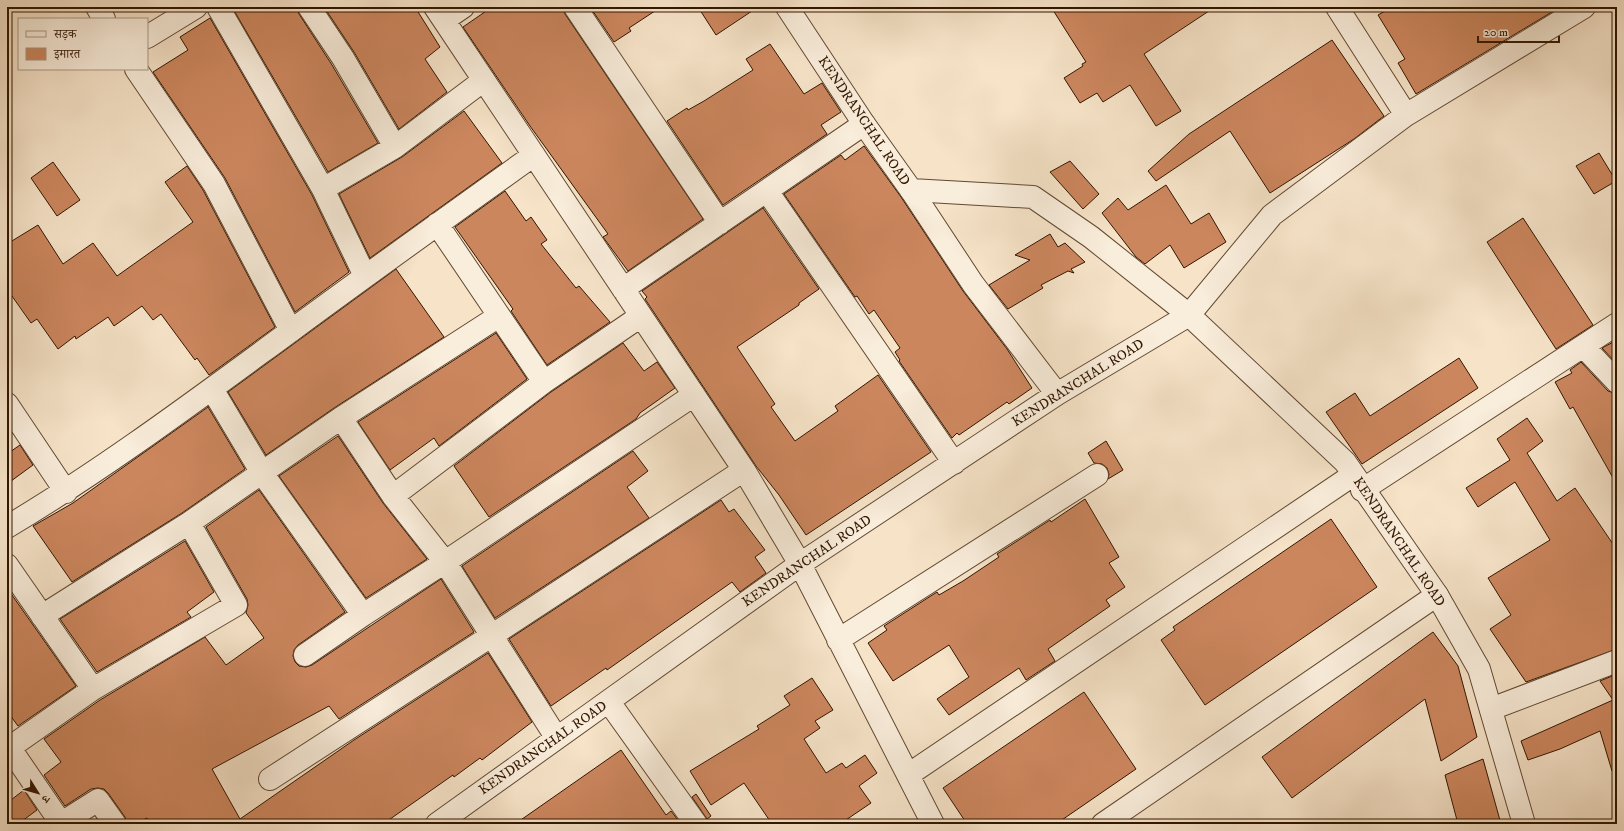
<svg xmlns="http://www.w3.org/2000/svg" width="1624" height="831" font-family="'IM FELL DW Pica','Noto Serif Devanagari',serif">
	<rect width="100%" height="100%" fill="#f6e3c8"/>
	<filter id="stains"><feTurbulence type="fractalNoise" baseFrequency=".005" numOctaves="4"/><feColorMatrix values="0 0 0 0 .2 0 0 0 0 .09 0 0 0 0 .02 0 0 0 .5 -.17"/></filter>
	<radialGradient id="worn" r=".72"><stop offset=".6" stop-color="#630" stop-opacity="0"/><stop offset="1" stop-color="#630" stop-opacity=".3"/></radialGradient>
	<path fill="#cc865e" stroke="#311600" d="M 232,7 L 297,7 L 299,14 L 332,65 L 378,143 L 328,172 Z
		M 324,7 L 415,7 L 440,47 L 425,59 L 447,92 L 399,129 L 354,52 Z
		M 492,7 L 563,7 L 565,14 L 703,219 L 628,271 L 603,237 L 608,234 L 530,126 L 463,27 Z
		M 590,7 L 661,7 L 629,28 L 631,31 L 614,42 Z
		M 698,7 L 758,7 L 716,35 Z
		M 1051,7 L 1215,7 L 1144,54 L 1181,111 L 1156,126 L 1130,85 L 1103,102 L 1097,93 L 1080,103 L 1064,78 L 1083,66 L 1082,64 L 1086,62 Z
		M 1392,7 L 1560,7 L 1416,94 L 1398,63 L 1405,59 L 1378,15 Z
		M 210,18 L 312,195 L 349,272 L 295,312 L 225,178 L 153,72 L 188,50 L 180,37 Z
		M 1332,40 L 1384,116 L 1354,139 L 1270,193 L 1230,131 L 1156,181 L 1148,171 L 1189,134 Z
		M 770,44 L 804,94 L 822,83 L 841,112 L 821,125 L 827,134 L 723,205 L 667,121 L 687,108 L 688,110 L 704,101 L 753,70 L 746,59 Z
		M 464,111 L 502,163 L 370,258 L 339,194 L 402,157 Z
		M 864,146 L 901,197 L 963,291 L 1007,349 L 1032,388 L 1009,404 L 1007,402 L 959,435 L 957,433 L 952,438 L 899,361 L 900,360 L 895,352 L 900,348 L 874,310 L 869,314 L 857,296 L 855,297 L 784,194 L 841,155 L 845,160 Z
		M 1599,153 L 1616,181 L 1594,194 L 1576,166 Z
		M 1070,161 L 1099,194 L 1083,209 L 1050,172 Z
		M 53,162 L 80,200 L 57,216 L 31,178 Z
		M 187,166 L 203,190 L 275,327 L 209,375 L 197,358 L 195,360 L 161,314 L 153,320 L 142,306 L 114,326 L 108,317 L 76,339 L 75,336 L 58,349 L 37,319 L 31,323 L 7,289 L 7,244 L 38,225 L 63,264 L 93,243 L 117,276 L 193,222 L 165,182 Z
		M 1166,185 L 1191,224 L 1209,213 L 1226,242 L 1184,268 L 1170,245 L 1145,264 L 1136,257 L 1102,213 L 1118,198 L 1128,210 Z
		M 505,191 L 526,221 L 531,217 L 547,240 L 541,244 L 576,288 L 579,286 L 610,322 L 547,365 L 511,311 L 513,309 L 455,227 Z
		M 763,208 L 819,289 L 799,303 L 799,305 L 737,347 L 775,404 L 771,407 L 795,441 L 838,411 L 835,406 L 878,375 L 931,452 L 806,535 L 779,495 L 756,466 L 645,299 L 647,297 L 642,291 Z
		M 1523,218 L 1593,325 L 1556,349 L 1487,242 Z
		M 1050,234 L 1058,247 L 1065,243 L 1085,262 L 1071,269 L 1074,273 L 1068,271 L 1041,285 L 1043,288 L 1008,309 L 989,285 L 1030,260 L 1015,255 Z
		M 396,269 L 444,337 L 334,408 L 266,455 L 228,392 Z
		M 496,333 L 527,379 L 439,446 L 434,438 L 390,470 L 358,422 Z
		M 1617,340 L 1617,364 L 1602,348 Z
		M 623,343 L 644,371 L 657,362 L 675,388 L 640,413 L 636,419 L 489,517 L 454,466 L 551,392 Z
		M 1459,358 L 1478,388 L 1362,464 L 1326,412 L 1355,393 L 1370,416 Z
		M 1581,362 L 1608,391 L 1617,394 L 1617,485 L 1573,407 L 1570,409 L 1555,382 L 1572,373 L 1570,370 Z
		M 208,407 L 245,469 L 182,513 L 72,582 L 33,526 L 73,503 Z
		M 1527,418 L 1543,441 L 1527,453 L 1557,501 L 1575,488 L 1617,550 L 1617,649 L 1526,682 L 1490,629 L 1511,615 L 1488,578 L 1550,540 L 1515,482 L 1478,507 L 1466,488 L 1510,460 L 1497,439 Z
		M 338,436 L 383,503 L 427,559 L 366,598 L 279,476 Z
		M 1106,441 L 1123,470 L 1108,479 L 1109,474 L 1107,468 L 1102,464 L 1094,463 L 1088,453 Z
		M 20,445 L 33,465 L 7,484 L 7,454 Z
		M 633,451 L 648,471 L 627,487 L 649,518 L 495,618 L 462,566 Z
		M 259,490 L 345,612 L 298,645 L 294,650 L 293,656 L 295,662 L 299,666 L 306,667 L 312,665 L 441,579 L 474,632 L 339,719 L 329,706 L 212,769 L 240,819 L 354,740 L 488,653 L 532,722 L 482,760 L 480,758 L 454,777 L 453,775 L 383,824 L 151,824 L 147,818 L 135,824 L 127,824 L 125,817 L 108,793 L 104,789 L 98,788 L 91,789 L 65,806 L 44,775 L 61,762 L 44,739 L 100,700 L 205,637 L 226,665 L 264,638 L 246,613 L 248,605 L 247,599 L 206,527 Z
		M 1085,499 L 1119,557 L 1109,563 L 1125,587 L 1106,600 L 1110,606 L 1048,649 L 1055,661 L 1026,680 L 1019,668 L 949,715 L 937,699 L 969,677 L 949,645 L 893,681 L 868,643 L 887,630 L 884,626 L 937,592 L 939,595 L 963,581 L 999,557 L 997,554 L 1050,520 L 1051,522 Z
		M 721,500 L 729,512 L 734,509 L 765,550 L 755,557 L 766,573 L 740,592 L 732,582 L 607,670 L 606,668 L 551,706 L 509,639 Z
		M 1331,519 L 1377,587 L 1205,705 L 1161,640 L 1175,630 L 1173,627 Z
		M 185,541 L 214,592 L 187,612 L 191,617 L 97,672 L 60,619 Z
		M 7,588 L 76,686 L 18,726 L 7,711 Z
		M 1433,632 L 1458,666 L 1477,737 L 1441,761 L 1425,699 L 1292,798 L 1262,757 Z
		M 1617,674 L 1617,770 L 1612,771 L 1600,731 L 1560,749 L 1528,760 L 1521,741 L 1613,700 L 1600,681 Z
		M 812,678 L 833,710 L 815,721 L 820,728 L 804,739 L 826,773 L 842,763 L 846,768 L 865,755 L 877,773 L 859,786 L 871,803 L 840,824 L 772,824 L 744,783 L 711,805 L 690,771 L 759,729 L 757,726 L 790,705 L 784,696 Z
		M 1084,692 L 1136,769 L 1056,824 L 967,824 L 943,788 Z
		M 621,750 L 666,815 L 671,811 L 681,824 L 515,824 Z
		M 1483,759 L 1501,824 L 1458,824 L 1445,775 Z
		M 24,790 L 37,810 L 18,824 L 7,824 L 7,803 Z
		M 696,794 L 711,816 L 707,819 L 692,797 Z"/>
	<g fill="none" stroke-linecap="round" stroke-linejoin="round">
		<defs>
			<path id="minor" d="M 97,7 L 104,19
				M 218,7 L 323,189 L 365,276
				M 309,7 L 343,58 L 395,147
				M 435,7 L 744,470 L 800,564 L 933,824
				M 575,7 L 720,223
				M 1337,7 L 1406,115
				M 444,20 L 463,7
				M 147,37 L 196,7
				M 136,69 L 214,184 L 291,331
				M 323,189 L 395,147 L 484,80
				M 911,190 L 973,284 L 1057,394
				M 767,191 L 954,463
				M 437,224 L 544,382
				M 623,289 L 864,124
				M 1583,346 L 1617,382
				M 212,389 L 262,473 L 363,615
				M 7,404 L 66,492
				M 341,418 L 393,496 L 445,562 L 556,737
				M 1362,490 L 1617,324
				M 393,496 L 544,382 L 641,316
				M 7,527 C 106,468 199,398 292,330 C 372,271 453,213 534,155
				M 7,565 L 93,689
				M 42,616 L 189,523 L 341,418 L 499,316
				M 838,640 L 1097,475
				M 305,655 L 363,615 L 445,562 L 694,395
				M 609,702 L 696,824
				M 1491,709 L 1617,661
				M 7,744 L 61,823
				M 9,748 L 93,689 L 236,605 L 189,523
				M 908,775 L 1353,475
				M 270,779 L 491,636 L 744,470
				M 60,824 L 98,800 L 115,824
				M 437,824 L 800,564 L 1057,394 L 1189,315 L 1272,215 L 1406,115 L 1584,7
				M 1103,824 L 1437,595"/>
			<path id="tertiary" d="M 787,7 L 864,124 L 911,190 L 1033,197 L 1091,237 L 1189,315 L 1345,462 L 1437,595 L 1479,669 L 1524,824"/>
		</defs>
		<use href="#minor" stroke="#624932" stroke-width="24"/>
		<use href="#tertiary" stroke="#624932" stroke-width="24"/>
		<use href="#minor" stroke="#f9eddb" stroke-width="22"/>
		<use href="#tertiary" stroke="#f9eddb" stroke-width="22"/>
	</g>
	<g text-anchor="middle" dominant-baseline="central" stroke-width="3" stroke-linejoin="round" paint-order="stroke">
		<g font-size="14" fill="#311600" stroke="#f9eddb">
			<text transform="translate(864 121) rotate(56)">KENDRANCHAL ROAD</text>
			<text transform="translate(1078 383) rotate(-32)">KENDRANCHAL ROAD</text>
			<text transform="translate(1399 542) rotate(56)">KENDRANCHAL ROAD</text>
			<text transform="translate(807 561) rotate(-34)">KENDRANCHAL ROAD</text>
			<text transform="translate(543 748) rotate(-35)">KENDRANCHAL ROAD</text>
		</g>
	</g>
	<rect width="1624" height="831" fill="none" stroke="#f6e3c8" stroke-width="24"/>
	<rect x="8" y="8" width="1608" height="815" fill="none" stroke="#311600" stroke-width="2"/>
	<rect x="12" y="12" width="1600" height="807" fill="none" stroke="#311600"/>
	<rect x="18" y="18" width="130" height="52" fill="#f9eddb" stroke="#a99783"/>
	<rect x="26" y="31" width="20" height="6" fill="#f9eddb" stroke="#a99783"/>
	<text x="54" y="38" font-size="12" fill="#311600">सड़क</text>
	<rect x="26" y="48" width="20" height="12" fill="#cc865e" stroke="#a99783"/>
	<text x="54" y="58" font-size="12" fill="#311600">इमारत</text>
	<g transform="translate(38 793) rotate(127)" stroke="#f9eddb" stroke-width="3" paint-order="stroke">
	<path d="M0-3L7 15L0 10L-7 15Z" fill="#311600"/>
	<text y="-6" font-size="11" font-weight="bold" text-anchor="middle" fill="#311600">उ</text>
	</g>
	<path d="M1478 36v6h81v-6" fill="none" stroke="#311600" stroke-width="2"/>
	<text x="1484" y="36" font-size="12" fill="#311600" stroke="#f9eddb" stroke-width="3" paint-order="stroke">20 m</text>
	<rect width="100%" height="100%" filter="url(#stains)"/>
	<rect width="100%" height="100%" fill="url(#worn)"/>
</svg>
